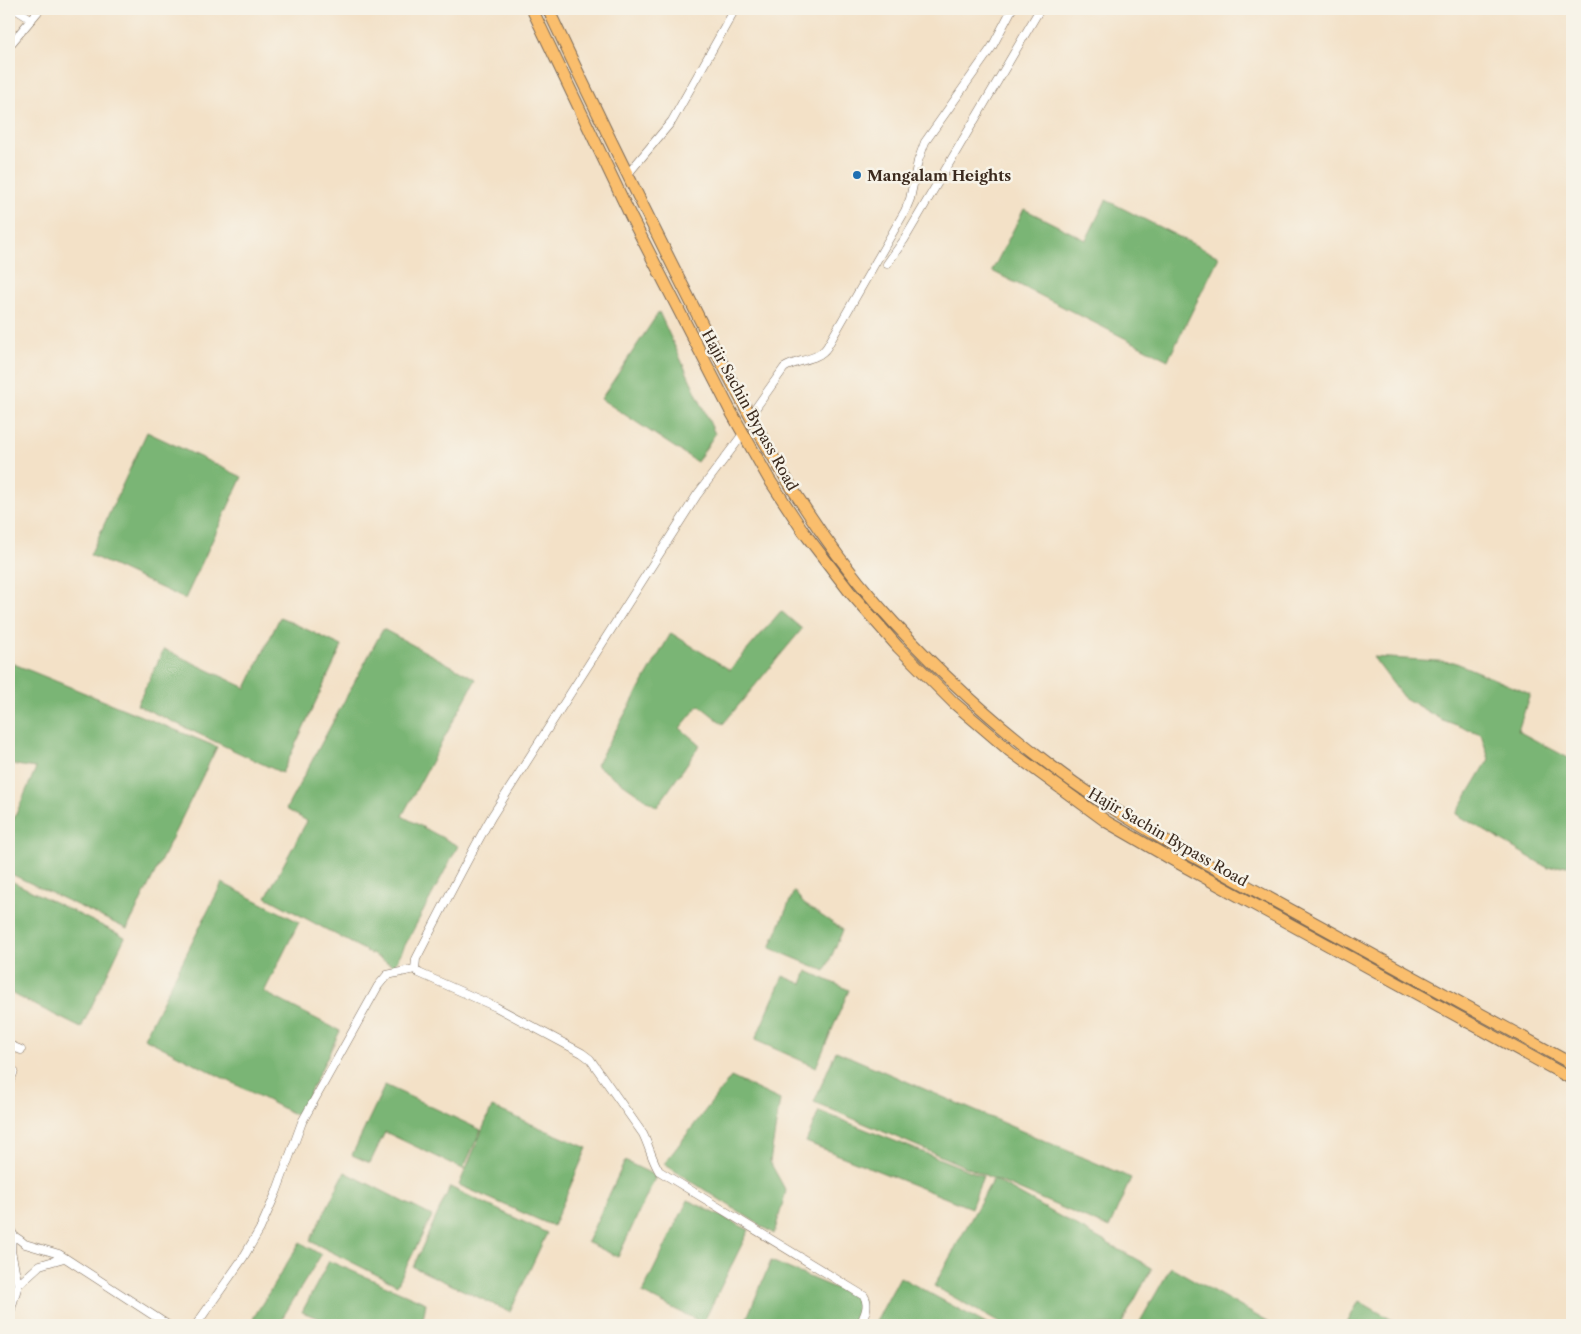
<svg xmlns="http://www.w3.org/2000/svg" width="1581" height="1334" font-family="'Libre Caslon Text',serif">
	<rect width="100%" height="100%" fill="#f7f3e8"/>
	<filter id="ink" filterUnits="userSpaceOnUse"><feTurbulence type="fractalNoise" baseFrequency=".02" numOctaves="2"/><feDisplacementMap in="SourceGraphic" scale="10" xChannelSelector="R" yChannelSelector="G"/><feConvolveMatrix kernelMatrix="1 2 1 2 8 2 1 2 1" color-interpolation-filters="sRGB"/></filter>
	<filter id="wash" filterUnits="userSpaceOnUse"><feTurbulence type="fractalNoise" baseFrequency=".0096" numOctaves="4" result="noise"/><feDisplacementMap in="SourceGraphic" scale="20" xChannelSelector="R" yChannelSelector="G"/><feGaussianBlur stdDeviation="1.12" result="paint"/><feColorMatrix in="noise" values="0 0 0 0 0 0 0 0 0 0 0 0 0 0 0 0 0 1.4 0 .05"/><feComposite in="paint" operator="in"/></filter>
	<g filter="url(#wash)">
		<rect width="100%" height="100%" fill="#f3e1c7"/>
		<path fill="#7ab574" stroke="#5a7049" d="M 1106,200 L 1219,257 L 1168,360 L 992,271 L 1024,209 L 1086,240 Z
			M 659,312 L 715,434 L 697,462 L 601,399 Z
			M 147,432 L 242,477 L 185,599 L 90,555 Z
			M 781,611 L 802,629 L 723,724 L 699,705 L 680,728 L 700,745 L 657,807 L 596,765 L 671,633 L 730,670 Z
			M 280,617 L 342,646 L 282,773 L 137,705 L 164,649 L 246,688 Z
			M 383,629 L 476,679 L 402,816 L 458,846 L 394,966 L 266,897 L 307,821 L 286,809 Z
			M 1373,657 L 1454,662 L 1530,694 L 1518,731 L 1572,760 L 1572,864 L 1548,868 L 1456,814 L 1489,759 L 1481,734 L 1440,719 L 1403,697 Z
			M 9,662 L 217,747 L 127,929 L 9,873 L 9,830 L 36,768 L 9,764 Z
			M 9,880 L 125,937 L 81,1028 L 9,992 Z
			M 222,883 L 299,922 L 264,992 L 340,1031 L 298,1116 L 144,1038 Z
			M 794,891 L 804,904 L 843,930 L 825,971 L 770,948 Z
			M 807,971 L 849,990 L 816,1067 L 755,1040 L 783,976 L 802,984 Z
			M 836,1051 L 1131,1178 L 1109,1228 L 814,1102 Z
			M 731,1077 L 780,1100 L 770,1162 L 786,1191 L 774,1234 L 664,1164 Z
			M 385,1085 L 481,1130 L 463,1169 L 385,1132 L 370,1163 L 352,1155 Z
			M 492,1107 L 587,1148 L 553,1226 L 459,1185 Z
			M 819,1111 L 983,1176 L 971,1208 L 806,1142 Z
			M 625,1161 L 656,1176 L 618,1257 L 587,1242 Z
			M 345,1172 L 432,1216 L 397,1285 L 310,1241 Z
			M 993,1179 L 1152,1268 L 1121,1325 L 1003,1325 L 934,1286 Z
			M 450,1187 L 547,1233 L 510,1312 L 413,1267 Z
			M 688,1200 L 749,1230 L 703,1323 L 642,1293 Z
			M 300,1242 L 321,1255 L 278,1325 L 249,1325 Z
			M 329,1261 L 426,1303 L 422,1325 L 337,1325 L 302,1312 Z
			M 771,1261 L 863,1300 L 852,1325 L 744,1325 Z
			M 1171,1267 L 1273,1325 L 1138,1325 Z
			M 900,1277 L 988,1325 L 874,1325 Z
			M 1359,1301 L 1401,1325 L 1346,1325 Z"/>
	</g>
	<g filter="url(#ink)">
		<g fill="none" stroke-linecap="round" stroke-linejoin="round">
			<defs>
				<path id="minor" d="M 15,9 L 31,19
					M 9,46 L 40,9
					M 627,175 L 672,121 L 735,9
					M 887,264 L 904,240 L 1040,9
					M 750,416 L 784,368 C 797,359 818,361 827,347 L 905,211 L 910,199 L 918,161 L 925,142 L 992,47 L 1012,9
					M 743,434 L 697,495 L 492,816 C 465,863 441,911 416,959 L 415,969 L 419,973 L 496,1007 L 582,1053 L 590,1059 L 643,1134 C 649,1146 652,1160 659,1171 L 864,1296 C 870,1305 864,1316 860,1325
					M 9,1045 L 21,1050
					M 9,1084 L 14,1071
					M 9,1228 L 14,1236 L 20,1240 L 25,1244 L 59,1254 L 168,1325
					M 12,1233 L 11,1251 L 18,1285
					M 9,1316 L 18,1285 L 40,1265 L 64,1258
					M 196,1325 L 243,1258 L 260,1229 L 276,1193 L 302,1122 L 378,986 L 387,975 L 415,969"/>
				<path id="highway" d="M 532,9 L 632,219 L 730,410 L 769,479 L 803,531 L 849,591 L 898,647 L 954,703 L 1010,751 L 1107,822 L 1173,860 L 1572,1079
					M 548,9 C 595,109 644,209 694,308 C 746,412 800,516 877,604 C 929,663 987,717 1050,765 C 1090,796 1133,821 1176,847 L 1572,1064"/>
			</defs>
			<use href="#minor" stroke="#7b6a59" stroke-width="9"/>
			<use href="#highway" stroke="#7b6a59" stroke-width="13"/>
			<use href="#minor" stroke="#fff" stroke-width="8"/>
			<use href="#highway" stroke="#fabe6d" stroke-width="11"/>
		</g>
	</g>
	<circle fill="#1f6fb2" stroke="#f7f3e8" stroke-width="2" cx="857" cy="175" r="5"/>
	<g text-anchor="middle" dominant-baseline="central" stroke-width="5" stroke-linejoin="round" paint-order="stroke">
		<g font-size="15" font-weight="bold" fill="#3b2a1e" stroke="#f7f3e8" text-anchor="start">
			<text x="867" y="175">Mangalam Heights</text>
		</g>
		<g font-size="15" fill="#3b2a1e" stroke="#f7f3e8">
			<text transform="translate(750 410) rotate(61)">Hajir Sachin Bypass Road</text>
			<text transform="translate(1168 837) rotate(30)">Hajir Sachin Bypass Road</text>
		</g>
	</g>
	<rect width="1581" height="1334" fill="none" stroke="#f7f3e8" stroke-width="30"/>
</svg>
